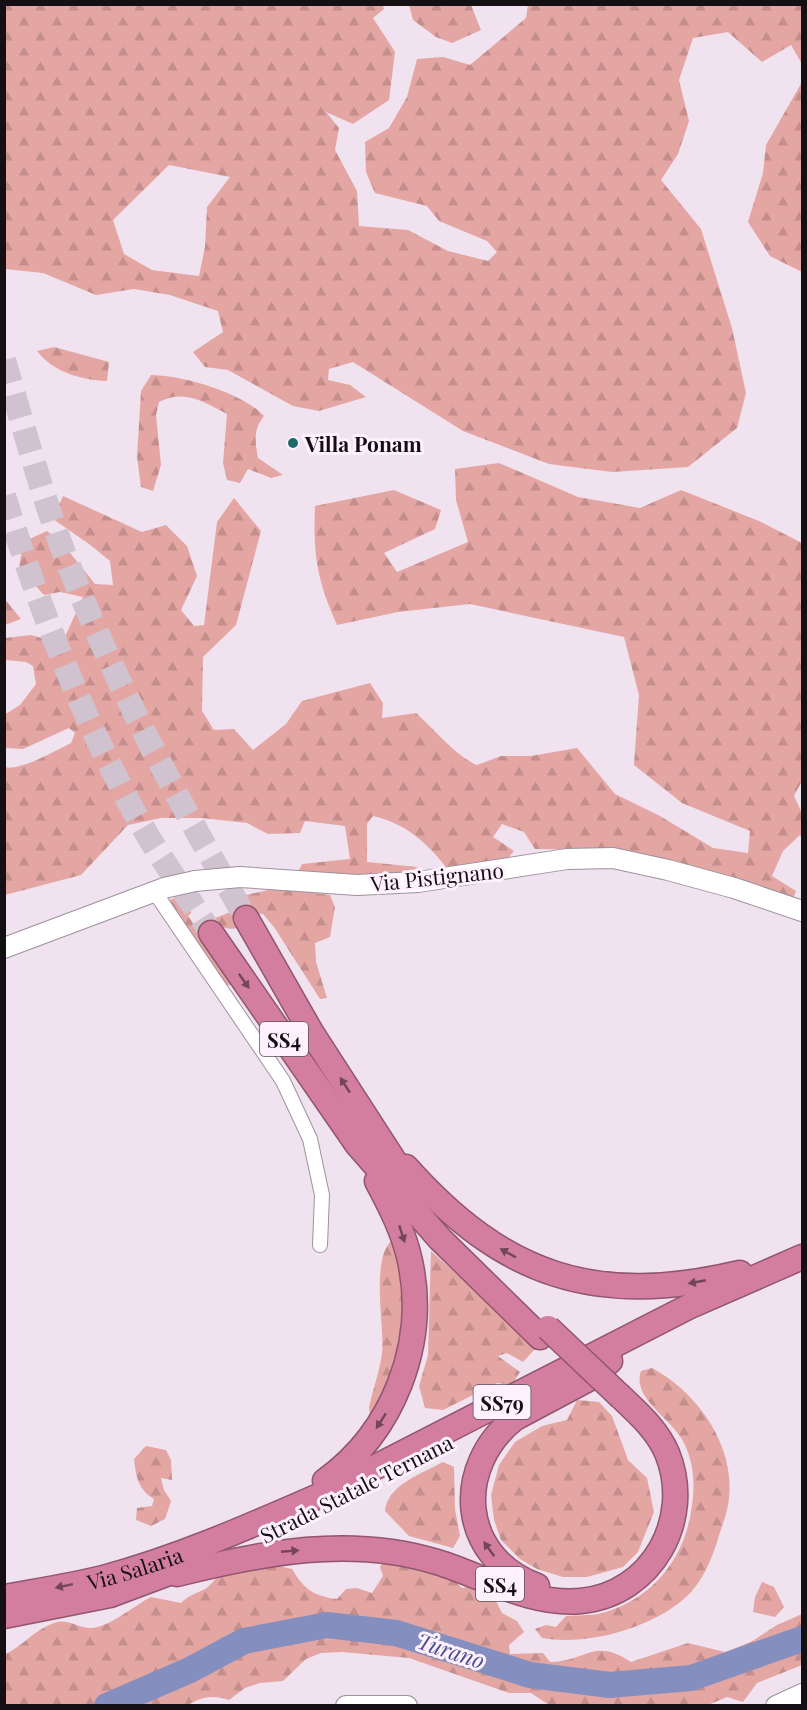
<svg xmlns="http://www.w3.org/2000/svg" width="807" height="1710" font-family="'Playfair Display',serif">
	<defs>
		<pattern id="forest-firs" width="22" height="20" patternUnits="userSpaceOnUse" patternTransform="scale(1.5)"><rect width="22" height="20" fill="#e4a6a3"/><path d="M5 1l3.5 6h-7zM16 11l3.5 6h-7z" fill="#c38e8b"/></pattern>
	</defs>
	<rect width="100%" height="100%" fill="#f1e2f0"/>
	<path fill="url(#forest-firs)" fill-rule="evenodd" d="M 4,5 L 383,5 L 384,9 L 373,18 L 395,52 L 389,100 L 353,124 L 326,112 L 339,128 L 335,150 L 357,191 L 359,226 L 408,230 L 448,251 L 488,261 L 497,252 L 487,241 L 439,221 L 427,206 L 375,193 L 366,172 L 365,142 L 389,128 L 407,97 L 417,59 L 443,57 L 470,65 L 526,18 L 528,5 L 802,5 L 802,64 L 791,45 L 762,62 L 728,32 L 693,38 L 679,80 L 689,121 L 678,154 L 661,180 L 701,229 L 732,328 L 746,393 L 737,428 L 688,467 L 612,472 L 549,464 L 463,431 L 353,362 L 329,369 L 328,380 L 350,385 L 366,397 L 319,411 L 293,406 L 228,370 L 205,367 L 193,352 L 223,332 L 218,311 L 170,295 L 134,289 L 96,295 L 43,273 L 5,269 ZM 169,165 L 230,177 L 207,207 L 205,247 L 199,276 L 152,270 L 124,254 L 113,220 Z
		M 409,5 L 471,5 L 481,30 L 452,43 L 436,37 L 413,20 Z
		M 802,82 L 802,272 L 770,256 L 748,222 L 763,173 L 766,145 Z
		M 54,347 L 109,362 L 107,381 C 81,380 53,372 37,351 Z
		M 151,375 C 182,375 243,393 264,416 C 253,430 255,441 258,458 L 283,475 L 271,478 L 248,469 L 240,483 L 227,480 L 223,463 L 227,414 C 204,402 184,389 159,402 L 156,415 L 161,465 L 153,491 L 141,487 L 137,457 L 141,391 Z
		M 499,463 L 578,497 L 640,508 L 681,490 L 759,521 L 802,543 L 802,781 L 794,796 L 802,813 L 802,838 L 800,835 L 783,851 L 772,876 L 796,891 L 793,899 L 730,876 L 617,850 L 535,849 L 524,832 L 502,824 L 493,837 L 514,851 L 507,859 L 446,867 C 426,842 405,823 373,816 L 367,824 L 367,862 L 418,867 C 387,889 334,875 298,872 L 302,864 L 350,859 L 345,826 L 305,821 L 300,833 L 268,834 L 247,823 L 202,818 L 161,818 L 128,825 L 81,875 L 5,895 L 5,767 C 18,772 57,750 71,743 L 75,733 L 69,728 L 23,749 L 5,748 L 4,715 L 20,705 L 36,684 L 33,666 L 26,662 L 5,660 L 5,638 L 31,635 L 45,639 L 64,639 L 83,597 L 60,592 L 44,595 L 19,568 L 23,542 L 47,531 L 63,544 L 95,584 L 113,585 L 110,561 L 89,544 L 53,519 L 63,496 L 142,532 L 166,525 L 187,546 L 197,576 L 181,610 L 194,626 L 204,625 L 217,522 L 234,498 L 261,531 L 236,625 L 203,657 L 202,711 L 214,730 L 234,729 L 253,750 L 286,724 L 302,701 L 370,683 L 383,703 L 382,718 L 416,713 C 434,729 457,757 477,765 L 501,756 L 531,756 L 577,748 L 615,794 L 660,816 L 713,848 L 748,853 L 750,831 L 682,803 L 634,765 L 639,695 L 624,637 L 470,604 L 398,612 L 337,625 C 317,580 313,555 315,506 L 394,490 L 441,510 L 435,529 L 384,553 L 397,572 L 468,542 L 456,500 L 455,469 Z
		M 4,598 L 21,619 L 5,625 L 4,625 Z
		M 277,888 L 330,895 L 335,907 L 330,937 L 315,943 L 316,962 L 327,998 L 320,999 L 274,927 L 263,914 L 253,913 C 234,934 237,929 212,926 L 205,937 L 207,950 L 237,986 L 220,984 L 169,902 L 171,899 L 188,897 L 191,913 L 188,916 L 195,926 L 238,909 L 246,903 L 246,895 Z
		M 392,1240 C 395,1248 402,1258 403,1266 C 408,1314 398,1375 370,1415 L 369,1407 C 373,1389 380,1370 382,1353 C 385,1328 370,1260 392,1240 Z
		M 431,1251 L 521,1332 L 535,1349 L 523,1362 L 507,1353 L 498,1356 L 520,1372 L 512,1385 L 497,1383 L 443,1410 L 425,1408 L 419,1386 L 428,1355 Z
		M 652,1368 C 697,1392 735,1445 729,1498 C 728,1512 721,1528 717,1542 C 711,1561 701,1584 686,1597 C 651,1629 586,1646 542,1638 L 535,1629 L 546,1625 L 556,1627 L 566,1616 C 576,1615 588,1616 598,1614 C 649,1602 683,1562 691,1512 C 695,1489 695,1467 685,1445 C 674,1419 631,1399 641,1371 Z
		M 577,1400 L 599,1402 L 612,1416 L 628,1460 L 647,1478 L 654,1512 L 638,1552 L 623,1567 L 587,1577 L 563,1577 L 537,1569 L 520,1559 L 501,1540 L 494,1520 L 491,1495 L 499,1465 L 515,1442 L 542,1426 L 567,1420 Z
		M 146,1446 L 166,1450 L 171,1460 L 172,1480 L 161,1478 L 164,1490 L 171,1501 L 165,1519 L 151,1526 L 136,1520 L 137,1508 L 152,1506 L 154,1499 C 138,1489 136,1477 134,1459 Z
		M 443,1462 L 454,1467 L 455,1509 L 460,1536 L 453,1548 L 409,1536 L 385,1511 C 387,1485 423,1473 443,1462 Z
		M 383,1562 L 429,1573 L 445,1572 L 462,1588 L 478,1585 L 490,1589 L 502,1613 L 517,1621 L 524,1632 L 509,1645 L 510,1654 L 543,1653 L 550,1662 C 587,1661 594,1637 631,1662 L 688,1643 L 725,1652 L 751,1642 L 777,1625 L 802,1614 L 802,1665 L 757,1683 L 743,1702 L 727,1697 L 708,1705 L 549,1705 L 531,1693 L 509,1693 L 409,1658 L 342,1652 L 321,1653 L 306,1659 L 283,1681 L 260,1683 L 245,1688 L 229,1700 C 214,1695 201,1696 187,1706 L 5,1705 L 4,1655 C 23,1646 34,1630 54,1623 C 67,1618 78,1628 90,1628 C 107,1629 135,1605 151,1597 L 181,1603 C 189,1595 195,1594 205,1589 C 210,1586 214,1580 219,1576 C 241,1562 267,1562 292,1569 C 304,1589 313,1596 337,1599 L 346,1589 L 357,1588 L 372,1593 L 383,1576 L 380,1567 Z
		M 762,1582 L 774,1587 L 784,1607 L 775,1617 L 753,1612 L 755,1597 Z"/>
	<g fill="none" stroke-linecap="round" stroke-linejoin="round">
		<path stroke="#848fc0" stroke-width="26" d="M 107,1706 L 190,1670 L 244,1641 L 327,1625 L 396,1633 L 530,1675 L 610,1685 L 691,1678 L 802,1639"/>
		<path stroke="#d0c2cf" stroke-width="24" stroke-dasharray="24 12" stroke-linecap="butt" d="M 4,360 C 24,429 45,507 72,573 C 120,693 181,806 246,918
			M 4,496 C 39,607 81,715 137,817 C 159,857 187,895 211,933"/>
		<defs>
			<path id="street" d="M 154,891 L 283,1081 L 310,1139 L 322,1195 L 320,1245"/>
			<path id="secondary" d="M 4,948 L 164,888 L 195,881 L 240,877 L 357,885 L 418,882 L 567,859 L 613,858 L 668,870 L 734,888 L 802,911
				M 346,1706 L 407,1706
				M 776,1706 L 802,1694"/>
			<g id="highway">
				<path d="M 246,918 L 311,1032 L 411,1187"/>
				<path d="M 211,933 L 357,1144 L 440,1239 L 540,1337"/>
				<path d="M 406,1167 C 504,1277 596,1307 740,1273"/>
				<path d="M 325,1481 C 393,1432 428,1344 410,1261 C 404,1233 391,1207 377,1181"/>
				<path d="M 177,1574 C 262,1553 350,1535 437,1562 C 483,1576 531,1606 581,1601 C 652,1594 694,1519 667,1453 C 657,1430 639,1414 621,1397"/>
				<path d="M 537,1586 C 459,1557 453,1467 515,1418 L 594,1376 L 610,1361"/>
				<path id="s1" d="M 4,1597 C 37,1591 71,1586 103,1578 C 178,1558 250,1526 321,1495 L 688,1307 L 802,1257"/>
				<path d="M 4,1616 L 110,1595 L 190,1565"/>
			</g>
		</defs>
		<use href="#street" stroke="#9e919d" stroke-width="16"/>
		<use href="#secondary" stroke="#9e919d" stroke-width="22"/>
		<use href="#highway" stroke="#90566e" stroke-width="27"/>
		<use href="#street" stroke="#fff" stroke-width="14"/>
		<use href="#secondary" stroke="#fff" stroke-width="20"/>
		<use href="#highway" stroke="#d37d9f" stroke-width="24"/>
		<defs>
			<path id="highway-bridge" d="M 548,1328 L 621,1397"/>
		</defs>
		<use href="#highway-bridge" stroke="#90566e" stroke-width="27" stroke-linecap="butt"/>
		<use href="#highway-bridge" stroke="#d37d9f" stroke-width="24"/>
	</g>
	<defs><path id="oneway-solid" d="M-6-.8H1V-3.2L6.5 0L1 3.2V.8H-6Z" transform="scale(1.5)"/></defs>
	<g fill="#744659">
		<use href="#oneway-solid" transform="translate(244 981) rotate(55)"/>
		<use href="#oneway-solid" transform="translate(345 1085) rotate(-123)"/>
		<use href="#oneway-solid" transform="translate(402 1234) rotate(72)"/>
		<use href="#oneway-solid" transform="translate(508 1253) rotate(-151)"/>
		<use href="#oneway-solid" transform="translate(697 1282) rotate(169)"/>
		<use href="#oneway-solid" transform="translate(381 1421) rotate(123)"/>
		<use href="#oneway-solid" transform="translate(489 1549) rotate(-126)"/>
		<use href="#oneway-solid" transform="translate(290 1551) rotate(-5)"/>
		<use href="#oneway-solid" transform="translate(64 1586) rotate(168)"/>
	</g>
	<circle fill="#1d6a69" stroke="#fef0fd" stroke-width="2" cx="293" cy="443" r="6"/>
	<g text-anchor="middle" dominant-baseline="central" stroke-width="6" stroke-linejoin="round" paint-order="stroke">
		<g fill="#fef0fd" stroke="#5a5259" stroke-width="1.5">
			<rect x="260" y="1022" width="48" height="34" rx="4.5"/>
			<rect x="473.5" y="1385" width="57" height="34" rx="4.5"/>
			<rect x="476" y="1567" width="48" height="34" rx="4.5"/>
		</g>
		<g font-size="20" font-weight="bold" fill="#140f13">
			<text x="284" y="1039">SS4</text>
			<text x="502" y="1402">SS79</text>
			<text x="500" y="1584">SS4</text>
		</g>
		<g font-size="21" font-weight="bold" fill="#140f13" stroke="#fef0fd" text-anchor="start">
			<text x="305" y="443">Villa Ponam</text>
		</g>
		<g font-size="21" fill="#140f13" stroke="#fef0fd">
			<text transform="translate(437 876) rotate(-6)">Via Pistignano</text>
			<text transform="translate(356 1488) rotate(-27)">Strada Statale Ternana</text>
			<text stroke="none"><textPath href="#s1" startOffset="134">Via Salaria</textPath></text>
		</g>
		<g font-size="22" font-style="italic" fill="#46508f" stroke="#fef0fd">
			<text transform="translate(451 1650) rotate(18)">Turano</text>
		</g>
	</g>
	<rect width="807" height="1710" fill="none" stroke="#140f13" stroke-width="12"/>
</svg>
